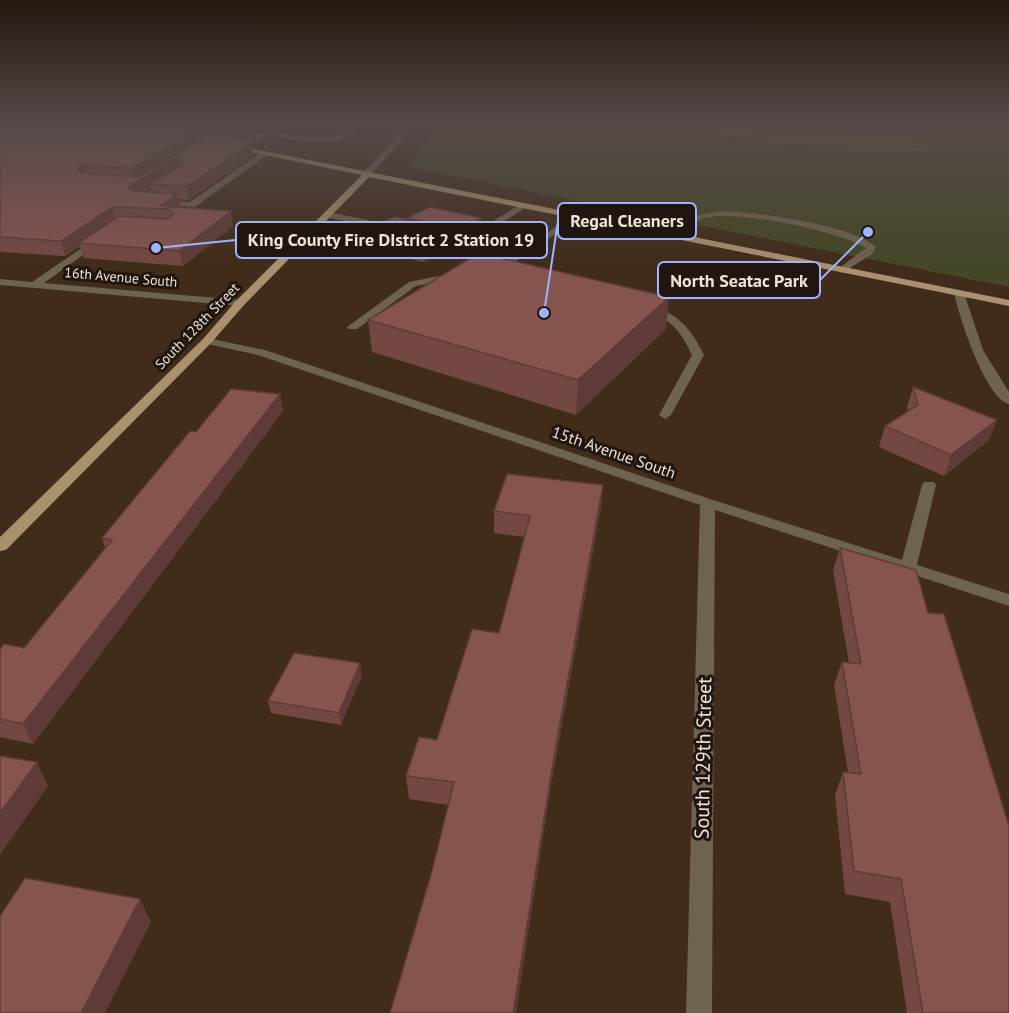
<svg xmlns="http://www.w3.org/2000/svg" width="1009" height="1013" font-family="'PT Sans',sans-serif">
	<rect width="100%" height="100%" fill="#412b1a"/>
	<path fill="#454626" d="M 442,124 L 1009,124 L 1009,287 L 411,168 L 410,161 Z"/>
	<path fill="#5c5e2e" d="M 564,124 C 690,125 818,128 944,142 L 928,150 L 894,153 L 786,145 L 703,134 L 564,129 Z"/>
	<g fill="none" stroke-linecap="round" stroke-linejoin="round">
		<path fill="#6e6250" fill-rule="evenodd" d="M 222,124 L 230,124 L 193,139 L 188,138 Z
			M 357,124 L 364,124 C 343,146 319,144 290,139 C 283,138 274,134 267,136 C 256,138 238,151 227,146 L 268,131 L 304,137 L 334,137 L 343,135 Z
			M 409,124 L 415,124 L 370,176 L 364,176 L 364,172 Z
			M 263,151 L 270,153 L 195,207 L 137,203 L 133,201 L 169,179 L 172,179 L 172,183 L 146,199 L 190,202 Z
			M 522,203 L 526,206 L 525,208 L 467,245 L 427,236 L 432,233 L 463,240 Z
			M 722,211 C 756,212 853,225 876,247 L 872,254 L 842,273 L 839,272 L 839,268 L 866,248 C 840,231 735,209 704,218 C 693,221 683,231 673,238 L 665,236 L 694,216 Z
			M 329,212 L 396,226 L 400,229 L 396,232 L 326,217 L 325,215 Z
			M 573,215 L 580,217 L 500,272 L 494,272 L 494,268 Z
			M 98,237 L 101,238 L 101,242 L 44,283 L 240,300 L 245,303 L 240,306 L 0,285 L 0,279 L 32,282 Z
			M 459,272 L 464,275 L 463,277 L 416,286 L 357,329 L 349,329 L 347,327 L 409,282 Z
			M 959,290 L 964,293 L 983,350 L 1009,392 L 1009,404 C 985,398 959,316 954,293 Z
			M 648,305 C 678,313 691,328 704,355 L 671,415 L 665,419 L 659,415 L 692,355 C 681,331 670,318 644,310 L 643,308 Z
			M 207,338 L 265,350 L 713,500 L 902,560 L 922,485 L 924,482 L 934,482 L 936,485 L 917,565 L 1009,594 L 1009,606 L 715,510 L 712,1013 L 686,1013 L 700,505 L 258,355 L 203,343 L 201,341 Z"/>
		<path fill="#aa916d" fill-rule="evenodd" d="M 179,134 L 1009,300 L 1009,306 L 369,177 L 244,305 L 211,343 L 6,550 L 0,551 L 0,537 L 203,339 L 236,301 L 362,175 L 177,137 Z"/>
	</g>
	<path fill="#734843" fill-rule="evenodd" d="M 0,124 L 257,124 L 258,132 L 237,140 L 253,155 L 189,200 L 178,199 L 180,208 L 233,226 L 183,266 L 84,258 L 80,246 L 65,256 L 0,252 ZM 202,130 L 203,137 L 204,138 L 199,141 L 197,132 ZM 151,188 L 152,193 L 144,192 Z
		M 407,218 L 482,226 L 463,238 L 452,235 L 452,246 L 424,262 L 365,248 L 363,232 L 407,220 Z
		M 368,320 L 666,329 L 576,415 L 372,352 Z
		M 913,387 L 989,440 L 944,476 L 879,447 L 885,426 L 908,411 L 907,407 Z
		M 280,394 L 283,411 L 33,744 L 0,737 L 0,649 L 24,648 L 105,548 L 102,538 L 196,432 Z
		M 603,485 L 601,507 L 552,780 L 432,871 L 448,805 L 409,799 L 406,776 L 437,740 L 499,633 L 524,537 L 494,533 L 494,511 Z
		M 840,548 L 1009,1013 L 907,1013 L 890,902 L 845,894 L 835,795 L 843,772 L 848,772 L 834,685 L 842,662 L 849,663 L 833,570 Z
		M 362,675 L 341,725 L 271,713 L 268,701 Z"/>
	<path fill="#5e3b37" d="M 188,124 L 217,124 L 201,125 L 202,130 L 190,135 Z
		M 248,124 L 257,124 L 258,132 L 230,143 L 228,131 Z
		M 197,132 L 199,144 L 135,181 L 132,168 Z
		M 251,143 L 253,155 L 189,200 L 187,186 Z
		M 179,156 L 181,169 L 150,184 L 151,188 L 131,200 L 128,187 Z
		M 84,165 L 87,178 L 77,168 Z
		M 177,194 L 180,208 L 168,209 L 161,206 Z
		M 112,207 L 116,221 L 79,243 L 80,246 L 65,256 L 61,241 Z
		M 231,211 L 233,226 L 183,266 L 179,251 Z
		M 481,218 L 482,226 L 463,238 L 462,229 Z
		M 451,229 L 452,246 L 424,262 L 423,245 Z
		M 669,297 L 666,329 L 576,415 L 578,380 Z
		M 280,394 L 283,411 L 33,744 L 23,724 Z
		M 997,420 L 989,440 L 944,476 L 951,455 Z
		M 603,485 L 601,507 L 552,780 L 516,1013 L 513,1013 L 554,757 Z
		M 360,663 L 362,675 L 341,725 L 339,713 Z
		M 37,762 L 48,786 L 0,855 L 0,813 Z
		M 140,899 L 151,922 L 105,1013 L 81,1013 Z"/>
	<path fill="#86544e" stroke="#5e3b37" stroke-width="1.5" d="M 0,124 L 155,124 L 197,132 L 132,168 L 84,165 L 77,168 L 82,173 L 138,177 L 210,134 L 251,143 L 187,186 L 150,184 L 183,164 L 179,156 L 128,187 L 134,191 L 177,194 L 161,206 L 231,211 L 179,251 L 79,243 L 119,216 L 168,219 L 174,214 L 168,209 L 112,207 L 61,241 L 0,237 Z
		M 206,124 L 248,124 L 228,131 L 201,125 Z
		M 430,207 L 481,218 L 462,229 L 407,218 Z
		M 394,217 L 451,229 L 423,245 L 363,232 Z
		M 479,253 L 669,297 L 578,380 L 368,320 Z
		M 913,387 L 997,420 L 951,455 L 885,426 L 918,405 Z
		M 231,389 L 280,394 L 23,724 L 0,719 L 0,649 L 4,644 L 24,648 L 112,540 L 102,538 L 190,431 L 196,432 Z
		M 507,474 L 603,485 L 554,757 L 513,1013 L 390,1013 L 432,871 L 454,782 L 406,776 L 419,737 L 437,740 L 472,629 L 499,633 L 530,516 L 494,511 Z
		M 840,548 L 916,570 L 928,613 L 944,614 L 1009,826 L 1009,1013 L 923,1013 L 901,879 L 854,871 L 843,772 L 861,774 L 842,662 L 861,664 Z
		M 294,653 L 360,663 L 339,713 L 268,701 Z
		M 0,756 L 37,762 L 0,813 Z
		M 25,878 L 140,899 L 81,1013 L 0,1013 L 0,916 Z"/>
	<linearGradient id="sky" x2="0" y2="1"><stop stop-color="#24180e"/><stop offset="0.47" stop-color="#544a49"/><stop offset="1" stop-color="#544a49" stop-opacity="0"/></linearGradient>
	<rect width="1009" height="265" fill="url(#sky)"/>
	<g text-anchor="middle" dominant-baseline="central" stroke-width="6" stroke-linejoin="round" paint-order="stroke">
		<g font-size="14" fill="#f0e2d7" stroke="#20160f">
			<text transform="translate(121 277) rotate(5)">16th Avenue South</text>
			<text transform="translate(197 326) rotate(-46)">South 128th Street</text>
		</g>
		<g font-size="16" fill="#f0e2d7" stroke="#20160f">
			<text transform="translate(614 452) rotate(19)">15th Avenue South</text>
		</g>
		<g font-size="20" fill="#f0e2d7" stroke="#20160f">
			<text transform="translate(703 758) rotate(-89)">South 129th Street</text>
		</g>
	</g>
	<path fill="none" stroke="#9eb4fd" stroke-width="2" d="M544 313L558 221M156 248L236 240M868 232L820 280"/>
	<g fill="#9eb4fd" stroke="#20160f" stroke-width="2">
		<circle cx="544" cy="313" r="6"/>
		<circle cx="156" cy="248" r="6"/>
		<circle cx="868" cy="232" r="6"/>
	</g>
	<g fill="#20160f" stroke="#9eb4fd" stroke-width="2">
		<rect x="558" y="203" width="138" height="36" rx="6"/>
		<rect x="236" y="222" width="311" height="36" rx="6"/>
		<rect x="658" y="262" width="162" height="36" rx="6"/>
	</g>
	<g font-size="18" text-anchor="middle" font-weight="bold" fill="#f0e2d7">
		<text x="627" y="227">Regal Cleaners</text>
		<text x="391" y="246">King County Fire DIstrict 2 Station 19</text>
		<text x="739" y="287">North Seatac Park</text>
	</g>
</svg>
